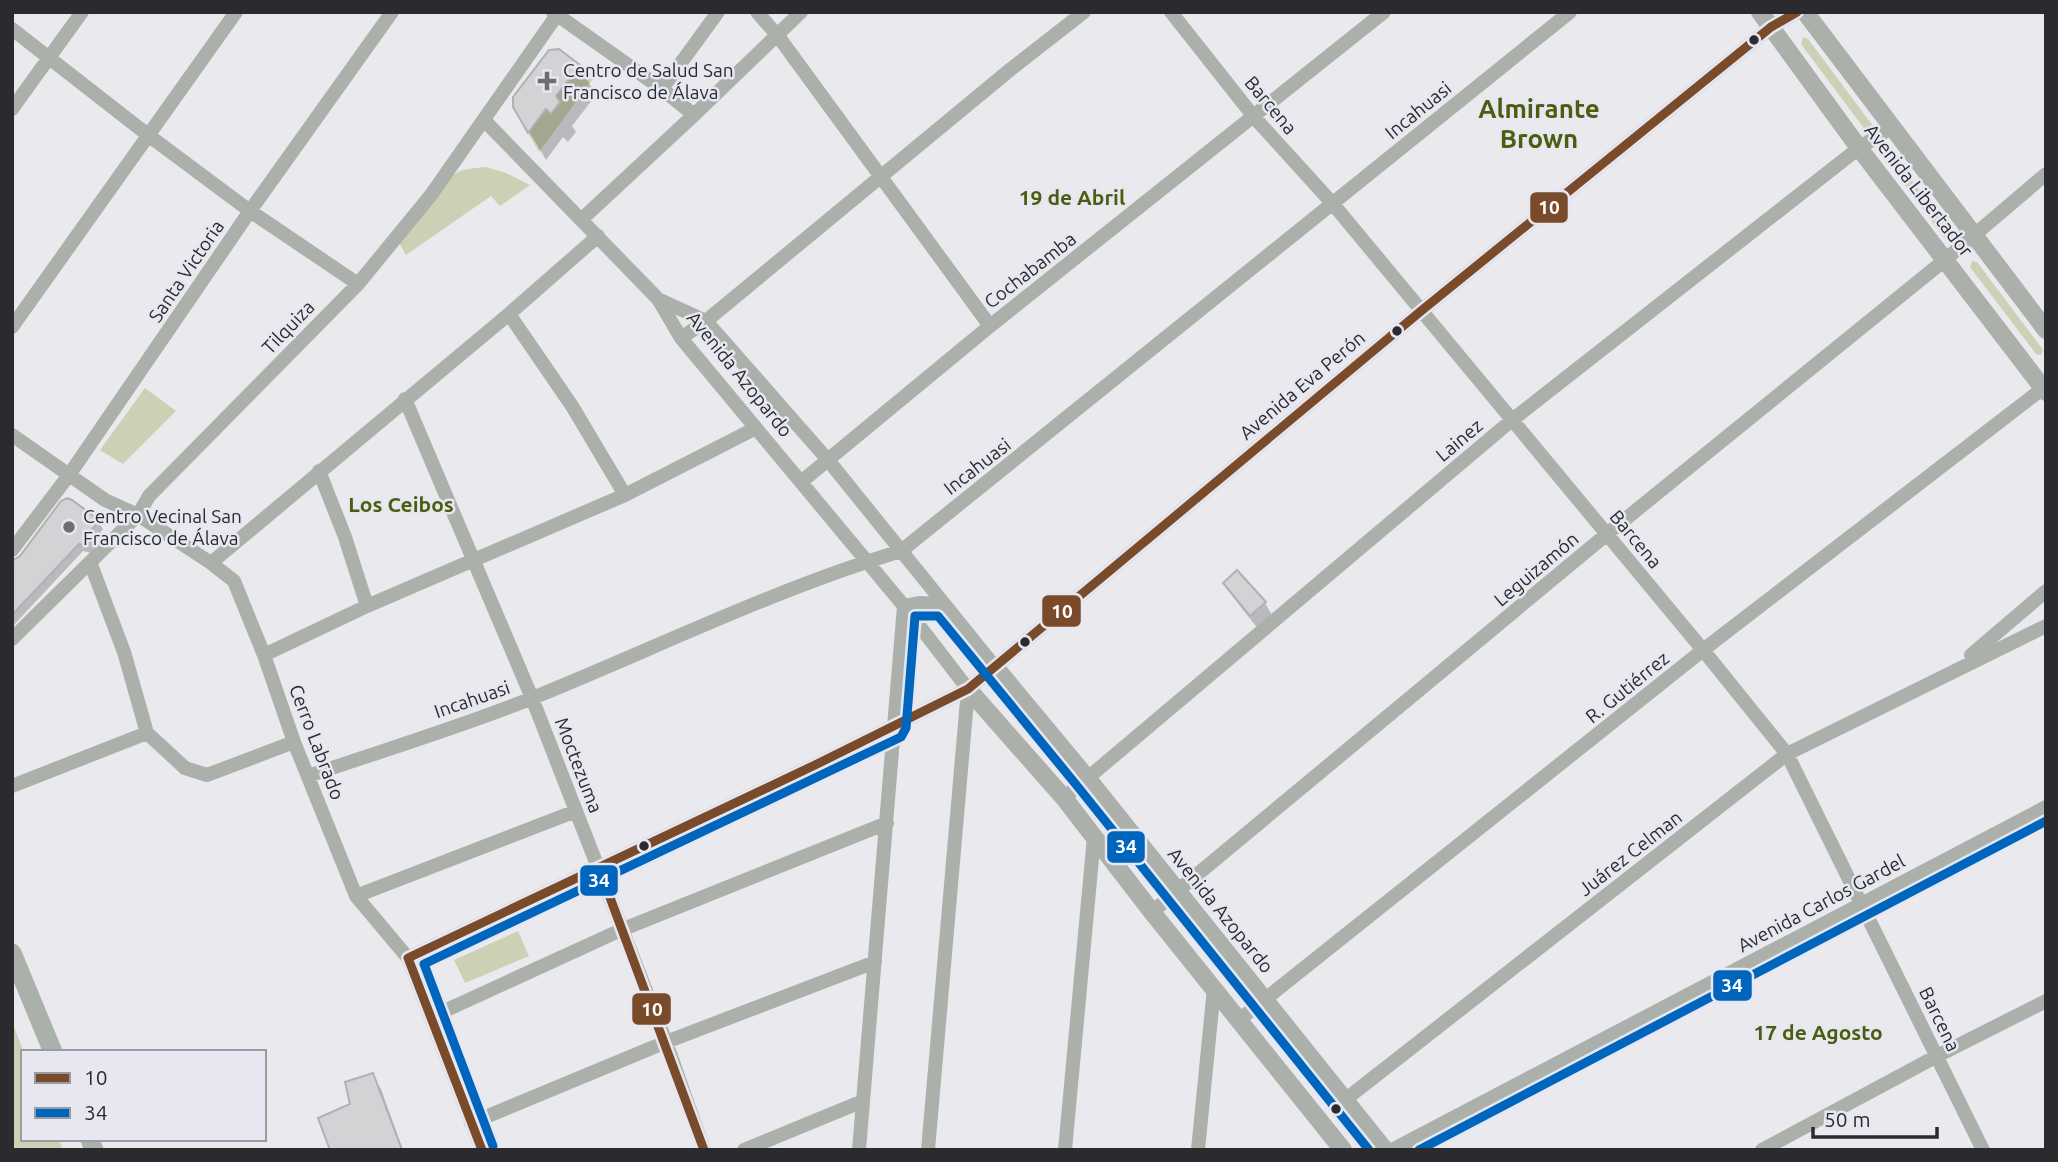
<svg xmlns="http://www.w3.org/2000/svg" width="2058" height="1162" font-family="Ubuntu,sans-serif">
	<rect width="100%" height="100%" fill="#e9e9ee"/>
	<path fill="#ced0b5" d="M 1803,37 L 1808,39 L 1873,126 L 1872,132 L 1866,131 L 1801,44 Z
		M 580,65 L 595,76 L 539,152 L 528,133 L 546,109 L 551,114 L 560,102 L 556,96 Z
		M 1882,146 L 1887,147 L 1952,234 L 1952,239 L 1945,239 L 1880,151 Z
		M 486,167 L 506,173 L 530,185 L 500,206 L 491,196 L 406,255 L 397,239 C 410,222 440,180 458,172 C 467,168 477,168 486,167 Z
		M 1972,261 L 1977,262 L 2043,350 L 2041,355 L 2036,354 L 1970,267 Z
		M 145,388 L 176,411 L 123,464 L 100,450 Z
		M 518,931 L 529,956 L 465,983 L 454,960 Z
		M 12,1022 L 24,1052 L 23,1139 L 59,1139 L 63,1150 L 12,1150 Z"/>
	<path fill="#0003" d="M 579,66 L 596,95 L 572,126 L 576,132 L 568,142 L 563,137 L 546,160 L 514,106 Z
		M 71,501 L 98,522 L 103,529 L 96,539 L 99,545 L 91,553 L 83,551 L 12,627 L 12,564 Z
		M 1226,583 L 1265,603 L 1276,622 L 1262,634 L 1237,602 Z
		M 372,1075 L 381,1089 L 403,1150 L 332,1150 L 352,1105 Z"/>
	<path fill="#d3d2d5" stroke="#b1b0b3" stroke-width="2" d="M 559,49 L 580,65 L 556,96 L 560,102 L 551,114 L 546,109 L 528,133 L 513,107 L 513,97 L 549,50 Z
		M 67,498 L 72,500 L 99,520 L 92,530 L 96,536 L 86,546 L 79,544 L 12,615 L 12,561 L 20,556 L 61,501 Z
		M 1237,570 L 1266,602 L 1250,616 L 1223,583 Z
		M 373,1073 L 402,1150 L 330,1150 L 318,1118 L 350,1104 L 345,1082 Z"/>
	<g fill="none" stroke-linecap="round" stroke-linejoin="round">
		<path stroke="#abb1aa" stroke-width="14" d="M 553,12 L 662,89 L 694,115
			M 757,12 L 778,36 L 990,326
			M 1171,12 L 1254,117 L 1333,204 L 1703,650 L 1787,754 L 1983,1150
			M 12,29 L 148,135 L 250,211 L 358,284
			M 662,89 L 718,12
			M 12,109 L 82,12
			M 484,120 L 658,299 L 681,338 L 904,606 L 968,689
			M 582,219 L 694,115 L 801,12
			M 658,299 L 706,321 L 828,460 L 995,667
			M 509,314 L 572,406 L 625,495
			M 12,327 L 236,12
			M 681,338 L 706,321 L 1011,69 L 1084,12
			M 405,399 L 532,698 L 666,1042 L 704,1150
			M 12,435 L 105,500 L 138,515 L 211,563 L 234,581 L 264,655 L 294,742 L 356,896 L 408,958 L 482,1150
			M 319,471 L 345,537 L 367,606
			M 801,482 L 990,326 L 1384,12
			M 12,550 L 69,475 L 250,211 L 392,12
			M 90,562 L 124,652 L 147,733
			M 211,563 L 509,314 L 598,236
			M 904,606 L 919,603 L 944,604
			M 12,639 L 138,515 L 149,496 L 358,284 L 431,195 L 559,12
			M 264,655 L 367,606 L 625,495 L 756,428
			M 1971,655 L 2046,591
			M 308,776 C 384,750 461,727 535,697 C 656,648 775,589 901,551 L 1570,12
			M 12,786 L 147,733 L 185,768 L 207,775 L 294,742
			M 1064,798 L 1512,420 L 1859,148 L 1892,127
			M 356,896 L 576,811
			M 1152,912 L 1607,534 L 1946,259 L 2046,174
			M 408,958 L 813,766 L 968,689 L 1421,311 L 1771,27 L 1797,12
			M 431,1017 L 621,930 L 887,823
			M 1239,1020 L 1703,650 L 2046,386
			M 1346,1099 L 1787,754 L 2046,626
			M 471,1123 L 666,1042 L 875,962
			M 744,1150 L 863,1101
			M 859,1150 L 904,606
			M 928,1150 L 968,689
			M 1065,1150 L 1094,837
			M 1198,1150 L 1214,988
			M 1392,1150 L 2046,807
			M 1762,1150 L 1937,1056 L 2046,1001"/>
		<path stroke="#abb1aa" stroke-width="18" d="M 1760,12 L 1859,148 L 2046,392
			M 1805,12 L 2046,330
			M 995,667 L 1088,779 L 1385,1150
			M 968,689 L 1064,798 L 1152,912 L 1343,1150"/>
		<path stroke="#aab0aa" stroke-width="19" d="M 12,953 L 53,1052
			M 90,1139 L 94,1150"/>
		<defs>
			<path id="bus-1" d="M 599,868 L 704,1150
				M 482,1150 L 408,958 L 813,766 L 968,689 L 1421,311 L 1771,27 L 1797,12"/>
			<path id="bus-2" d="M 493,1146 L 424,964 L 901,737 L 906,728 L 915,616 L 938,616 L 1078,787 L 1369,1150
				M 1419,1150 L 2046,821"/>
		</defs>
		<use href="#bus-1" stroke="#e6e7f1" stroke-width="14"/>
		<use href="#bus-2" stroke="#e6e7f1" stroke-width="14"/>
		<use href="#bus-1" stroke="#7a4b2a" stroke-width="9"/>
		<use href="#bus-2" stroke="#0065bd" stroke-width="9"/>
	</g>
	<g fill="#2b2b2f" stroke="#e6e7f1" stroke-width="2.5">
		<circle cx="1754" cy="40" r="6"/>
		<circle cx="1397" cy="331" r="6"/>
		<circle cx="1025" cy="642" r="6"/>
		<circle cx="644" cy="846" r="6"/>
		<circle cx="1336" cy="1109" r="6"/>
	</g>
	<g fill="#6e6e72" stroke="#e6e7f1" stroke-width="2.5">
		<path d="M543.5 70.5h7v7h7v7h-7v7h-7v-7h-7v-7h7z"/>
		<circle cx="69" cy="527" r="7"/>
	</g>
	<g text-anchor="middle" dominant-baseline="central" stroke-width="5" stroke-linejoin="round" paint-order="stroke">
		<g font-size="19" fill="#2b2b2f" stroke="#e6e7f1" text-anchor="start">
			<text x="563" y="70">Centro de Salud San<tspan x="563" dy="22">Francisco de Álava</tspan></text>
			<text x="83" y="516">Centro Vecinal San<tspan x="83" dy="22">Francisco de Álava</tspan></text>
		</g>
		<g font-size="19" fill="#2b2b2f" stroke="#e6e7f1">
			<text transform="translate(1271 105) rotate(50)">Barcena</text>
			<text transform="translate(1418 110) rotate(-39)">Incahuasi</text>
			<text transform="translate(1919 190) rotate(52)">Avenida Libertador</text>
			<text transform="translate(1030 270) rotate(-38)">Cochabamba</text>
			<text transform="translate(186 271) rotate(-56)">Santa Victoria</text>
			<text transform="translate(288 327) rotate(-46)">Tilquiza</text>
			<text transform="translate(740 374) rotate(51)">Avenida Azopardo</text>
			<text transform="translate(1302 385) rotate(-40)">Avenida Eva Perón</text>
			<text transform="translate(1459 440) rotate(-40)">Lainez</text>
			<text transform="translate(977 466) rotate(-38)">Incahuasi</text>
			<text transform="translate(1636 539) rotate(50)">Barcena</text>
			<text transform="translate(1536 569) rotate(-40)">Leguizamón</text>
			<text transform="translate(1627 687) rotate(-39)">R. Gutiérrez</text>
			<text transform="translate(472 699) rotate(-19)">Incahuasi</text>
			<text transform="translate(317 742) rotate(69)">Cerro Labrado</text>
			<text transform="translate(579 765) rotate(69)">Moctezuma</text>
			<text transform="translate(1630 853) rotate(-38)">Juárez Celman</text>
			<text transform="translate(1821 903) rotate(-28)">Avenida Carlos Gardel</text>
			<text transform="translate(1221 910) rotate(51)">Avenida Azopardo</text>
			<text transform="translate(1940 1019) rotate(64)">Barcena</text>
		</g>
		<g font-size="21" font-weight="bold" fill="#4d5d0f" stroke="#e6e7f1">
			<text x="1072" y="197">19 de Abril</text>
			<text x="401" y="504">Los Ceibos</text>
			<text x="1818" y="1032">17 de Agosto</text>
		</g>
		<g font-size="26" font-weight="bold" fill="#4d5d0f" stroke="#e6e7f1">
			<text x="1539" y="108">Almirante<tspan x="1539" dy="30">Brown</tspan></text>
		</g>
	</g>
	<g stroke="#e6e7f1" stroke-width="2.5">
		<rect x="1529" y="191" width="40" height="33" rx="7" fill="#7a4b2a"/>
		<rect x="1041" y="594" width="41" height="34" rx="7" fill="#7a4b2a"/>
		<rect x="1106" y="830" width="40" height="34" rx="7" fill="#0065bd"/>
		<rect x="579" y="864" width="40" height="33" rx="7" fill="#0065bd"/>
		<rect x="1712" y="969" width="41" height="33" rx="7" fill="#0065bd"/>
		<rect x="631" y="992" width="41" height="34" rx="7" fill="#7a4b2a"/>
	</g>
	<g font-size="19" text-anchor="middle" font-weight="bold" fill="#fff">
		<text x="1549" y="214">10</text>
		<text x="1062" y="618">10</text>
		<text x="1126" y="853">34</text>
		<text x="599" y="887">34</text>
		<text x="1732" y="992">34</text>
		<text x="652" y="1016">10</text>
	</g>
	<rect width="2058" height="1162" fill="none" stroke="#2b2b2f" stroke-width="28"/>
	<rect x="21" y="1050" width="245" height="91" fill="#e6e7f1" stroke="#9b9ca3" stroke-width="2"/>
	<rect x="35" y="1073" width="35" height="10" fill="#7a4b2a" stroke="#9b9ca3" stroke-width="2"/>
	<text x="84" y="1085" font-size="21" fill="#2b2b2f">10</text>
	<rect x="35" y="1108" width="35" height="10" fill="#0065bd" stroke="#9b9ca3" stroke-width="2"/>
	<text x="84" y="1120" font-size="21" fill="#2b2b2f">34</text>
	<path d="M1813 1127v10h124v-10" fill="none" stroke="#2b2b2f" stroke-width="3.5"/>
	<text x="1824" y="1127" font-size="21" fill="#2b2b2f" stroke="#e6e7f1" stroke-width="5" paint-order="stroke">50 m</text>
</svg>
